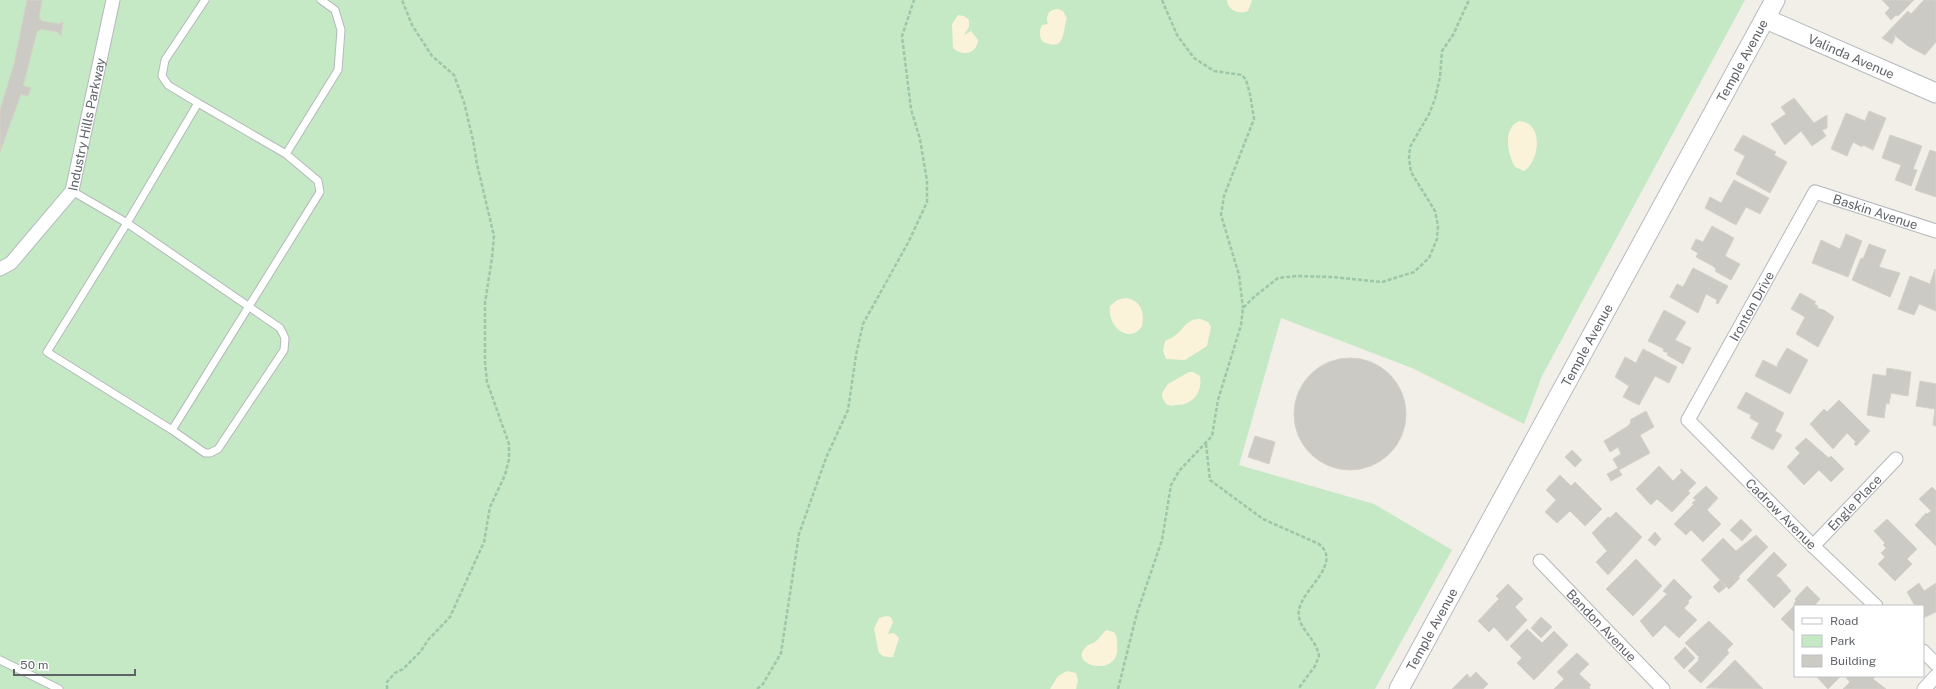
<svg xmlns="http://www.w3.org/2000/svg" width="1936" height="689" font-family="'Public Sans',sans-serif">
	<rect width="100%" height="100%" fill="#f1efe8"/>
	<path fill="#c5e8c5" d="M 0,0 L 1745,0 L 1542,376 L 1524,424 L 1412,368 L 1281,318 L 1239,465 L 1374,504 L 1452,550 L 1375,689 L 0,689 Z"/>
	<path fill="#fbf3d9" d="M 1227,0 L 1252,0 L 1248,11 C 1239,15 1227,10 1227,0 Z
		M 1058,9 L 1063,11 L 1067,18 C 1062,33 1066,52 1043,42 C 1039,37 1039,31 1042,25 L 1048,24 C 1045,16 1049,9 1058,9 Z
		M 958,15 L 964,16 L 969,20 L 969,27 L 964,35 L 971,31 L 978,40 C 977,54 962,57 953,48 L 952,24 Z
		M 1519,121 C 1544,122 1540,161 1524,171 L 1515,167 C 1508,155 1502,129 1519,121 Z
		M 1126,298 C 1141,300 1145,313 1142,326 C 1130,345 1107,327 1110,306 L 1117,300 Z
		M 1201,319 L 1208,322 L 1211,327 L 1207,346 L 1185,360 L 1166,359 L 1163,351 L 1165,341 C 1169,339 1174,337 1177,334 C 1186,326 1187,319 1201,319 Z
		M 1189,372 L 1193,372 L 1200,376 C 1203,391 1193,405 1178,405 C 1173,405 1171,407 1166,404 L 1162,397 L 1162,393 L 1168,384 Z
		M 886,616 L 891,617 L 893,622 L 888,634 L 894,633 L 899,638 L 893,657 C 887,658 883,657 879,653 L 874,629 L 879,618 Z
		M 1106,630 L 1114,632 C 1117,636 1117,639 1117,644 C 1122,679 1068,666 1085,648 C 1088,644 1092,644 1095,642 C 1100,638 1102,634 1106,630 Z
		M 1067,671 L 1076,673 L 1078,681 L 1076,689 L 1050,689 L 1058,676 Z"/>
	<path fill="#cccac5" stroke="#d6d1c6" d="M 27,0 L 42,0 L 39,18 L 42,21 L 59,24 L 63,22 L 61,36 L 58,32 L 41,29 L 37,31 L 23,86 L 31,88 L 28,96 L 21,94 L 0,152 L 0,110 L 14,64 Z
		M 1882,0 L 1914,0 L 1898,16 L 1896,15 L 1891,20 L 1885,13 L 1890,8 Z
		M 1924,0 L 1936,0 L 1936,42 L 1925,55 L 1908,46 L 1893,34 L 1895,38 L 1892,44 L 1882,38 L 1908,11 L 1911,14 Z
		M 1794,98 L 1814,123 L 1827,115 L 1827,128 L 1822,130 L 1826,136 L 1812,146 L 1801,131 L 1785,145 L 1771,124 L 1786,114 L 1781,107 Z
		M 1869,111 L 1886,118 L 1873,150 L 1863,145 L 1862,147 L 1853,142 L 1847,156 L 1831,149 L 1846,113 L 1865,121 Z
		M 1743,135 L 1776,152 L 1774,155 L 1787,162 L 1770,193 L 1736,174 L 1745,156 L 1734,150 Z
		M 1890,135 L 1922,146 L 1913,169 L 1917,170 L 1911,186 L 1895,180 L 1901,165 L 1882,158 Z
		M 1930,150 L 1936,152 L 1936,197 L 1915,190 Z
		M 1734,180 L 1769,198 L 1760,214 L 1746,207 L 1736,225 L 1705,208 L 1710,197 L 1721,203 Z
		M 1712,226 L 1734,238 L 1725,256 L 1740,264 L 1731,280 L 1715,271 L 1716,269 L 1713,266 L 1696,257 L 1698,253 L 1691,249 L 1696,239 L 1703,242 Z
		M 1846,234 L 1862,241 L 1848,277 L 1812,263 L 1821,240 L 1840,249 Z
		M 1869,244 L 1886,250 L 1879,267 L 1900,273 L 1890,297 L 1852,280 L 1861,258 L 1863,259 Z
		M 1693,268 L 1728,286 L 1718,304 L 1716,303 L 1717,300 L 1706,294 L 1698,313 L 1670,297 L 1677,284 L 1683,287 Z
		M 1935,269 L 1936,311 L 1919,304 L 1914,315 L 1898,309 L 1910,276 L 1930,284 Z
		M 1800,293 L 1816,302 L 1814,304 L 1818,306 L 1817,308 L 1824,310 L 1834,317 L 1818,347 L 1796,334 L 1805,317 L 1791,309 Z
		M 1664,310 L 1686,322 L 1675,340 L 1691,348 L 1683,364 L 1667,355 L 1668,353 L 1663,351 L 1664,349 L 1648,341 Z
		M 1787,348 L 1808,360 L 1790,394 L 1755,376 L 1763,360 L 1777,367 L 1778,363 Z
		M 1643,349 L 1677,367 L 1669,383 L 1655,376 L 1639,405 L 1623,397 L 1629,386 L 1615,377 L 1625,357 L 1636,363 Z
		M1294 414a56 56 0 1 1 112 0a56 56 0 1 1-112 0Z
		M 1887,368 L 1911,372 L 1908,396 L 1891,393 L 1889,404 L 1886,403 L 1884,418 L 1867,415 L 1873,374 L 1886,376 Z
		M 1920,381 L 1936,384 L 1936,426 L 1933,425 L 1935,409 L 1916,406 Z
		M 1746,392 L 1784,413 L 1775,431 L 1782,435 L 1773,450 L 1751,438 L 1759,423 L 1750,418 L 1751,415 L 1737,408 Z
		M 1839,400 L 1870,431 L 1856,446 L 1854,444 L 1856,442 L 1847,433 L 1833,449 L 1810,424 L 1824,409 L 1827,412 Z
		M 1646,411 L 1654,427 L 1640,435 L 1650,453 L 1619,470 L 1622,475 L 1611,481 L 1607,474 L 1618,468 L 1613,459 L 1621,454 L 1618,447 L 1610,452 L 1604,441 L 1628,426 L 1631,422 L 1630,420 Z
		M 1255,436 L 1275,442 L 1269,464 L 1248,457 Z
		M 1806,438 L 1824,454 L 1829,458 L 1831,456 L 1844,469 L 1831,482 L 1819,470 L 1804,485 L 1787,467 L 1800,453 L 1795,448 Z
		M 1572,450 L 1582,460 L 1575,467 L 1565,457 Z
		M 1659,466 L 1673,481 L 1682,472 L 1680,470 L 1681,469 L 1696,483 L 1688,491 L 1690,493 L 1672,512 L 1657,499 L 1651,505 L 1636,489 Z
		M 1560,475 L 1571,486 L 1575,482 L 1602,509 L 1585,526 L 1570,511 L 1557,523 L 1545,512 L 1556,500 L 1546,490 Z
		M 1706,486 L 1718,498 L 1707,510 L 1721,524 L 1703,542 L 1691,530 L 1686,535 L 1674,524 L 1694,504 L 1692,503 L 1696,500 L 1693,498 Z
		M 1932,487 L 1936,491 L 1936,546 L 1915,525 L 1926,513 L 1927,514 L 1931,511 L 1919,499 Z
		M 1616,512 L 1642,537 L 1608,575 L 1596,562 L 1607,551 L 1592,533 L 1608,517 L 1610,518 Z
		M 1741,519 L 1752,530 L 1742,541 L 1730,530 Z
		M 1887,519 L 1917,549 L 1907,559 L 1912,564 L 1895,581 L 1878,564 L 1885,557 L 1881,553 L 1886,548 L 1883,545 L 1885,543 L 1874,531 Z
		M 1655,532 L 1661,539 L 1655,546 L 1648,540 Z
		M 1756,535 L 1768,547 L 1738,577 L 1740,578 L 1729,589 L 1701,560 L 1723,538 L 1736,551 Z
		M 1774,552 L 1787,565 L 1776,576 L 1780,578 L 1791,591 L 1774,608 L 1747,580 Z
		M 1636,559 L 1662,586 L 1633,616 L 1606,589 Z
		M 1674,579 L 1692,597 L 1688,601 L 1689,603 L 1684,608 L 1697,620 L 1679,638 L 1665,625 L 1653,637 L 1640,621 L 1667,594 L 1663,591 Z
		M 1720,580 L 1726,587 L 1719,593 L 1713,587 Z
		M 1919,583 L 1924,591 L 1936,583 L 1936,612 L 1923,618 L 1923,606 L 1915,606 L 1907,592 Z
		M 1508,584 L 1523,599 L 1515,607 L 1527,620 L 1507,641 L 1494,627 L 1489,632 L 1478,621 L 1499,599 L 1496,596 Z
		M 1807,586 L 1820,599 L 1814,606 L 1795,606 L 1795,633 L 1781,619 L 1795,605 L 1794,603 L 1796,601 L 1795,599 Z
		M 1541,617 L 1552,627 L 1541,638 L 1531,628 Z
		M 1709,621 L 1733,644 L 1727,650 L 1729,653 L 1701,683 L 1688,671 L 1699,660 L 1698,659 L 1699,657 L 1685,643 Z
		M 1527,629 L 1542,643 L 1554,631 L 1568,645 L 1534,680 L 1517,663 L 1522,658 L 1510,646 Z
		M 1685,647 L 1695,658 L 1684,669 L 1674,658 Z
		M 1577,653 L 1589,664 L 1579,674 L 1591,685 L 1589,687 L 1590,689 L 1554,689 L 1564,679 L 1557,672 Z
		M 1735,660 L 1763,689 L 1706,688 L 1718,677 Z
		M 1476,672 L 1488,684 L 1483,689 L 1452,689 L 1467,674 L 1470,678 Z
		M 1816,676 L 1841,676 L 1828,689 Z
		M 1848,676 L 1876,676 L 1873,679 L 1886,689 L 1843,689 L 1850,682 L 1846,678 Z"/>
	<g fill="none" stroke-linecap="round" stroke-linejoin="round">
		<defs>
			<path id="service" d="M 205,0 L 165,60 L 162,76 L 168,85 L 198,103 L 127,223 L 47,352 L 172,430 L 320,192 L 318,181 L 286,154 L 338,70 L 341,30 L 335,10 L 321,0
				M 198,103 L 286,154
				M 72,191 L 127,223 L 280,328 L 285,338 L 284,350 L 218,449 L 210,453 L 205,453 L 172,430
				M 0,660 L 59,689"/>
			<g id="minor">
				<path id="s1" d="M 0,269 L 11,263 L 72,191 L 113,0"/>
				<path id="s2" d="M 1813,546 L 1896,459"/>
				<path id="s3" d="M 1540,561 L 1663,689"/>
				<path id="s4" d="M 1876,606 L 1813,546 L 1688,420 L 1815,192 L 1936,231"/>
				<path d="M 1923,651 L 1936,664"/>
				<path d="M 1924,689 L 1936,676"/>
			</g>
			<g id="secondary">
				<path id="s5" d="M 1766,19 L 1936,93"/>
				<path id="s6" d="M 1399,689 L 1775,0"/>
			</g>
		</defs>
		<use href="#service" stroke="#b5b8bc" stroke-width="9"/>
		<use href="#minor" stroke="#b5b8bc" stroke-width="15"/>
		<use href="#secondary" stroke="#b6babf" stroke-width="21"/>
		<path stroke="#9cc7a9" stroke-width="2.5" stroke-dasharray="4 2" stroke-linecap="butt" d="M 1162,0 L 1177,35 L 1194,58 L 1214,71 L 1242,75 L 1246,80 L 1250,94 L 1254,119 L 1224,196 L 1221,215 L 1239,275 L 1243,308
			M 1206,444 L 1210,480 L 1263,519 L 1319,544 C 1343,564 1302,589 1299,610 C 1296,628 1316,637 1319,656 L 1315,666 L 1298,689
			M 387,689 L 387,682 L 395,673 L 403,669 L 421,651 L 428,640 L 450,617 L 484,542 L 490,507 L 505,475 L 509,459 L 509,444 L 487,382 L 485,362 L 485,303 L 492,258 L 494,236 L 477,164 L 473,140 L 464,102 L 454,75 L 432,56 L 412,25 L 402,0
			M 757,689 L 763,684 L 781,653 L 799,534 L 826,458 L 848,410 L 856,355 L 863,324 L 909,241 L 927,202 L 927,181 L 920,139 L 911,109 L 902,36 L 914,0
			M 1118,689 L 1137,613 L 1162,540 L 1171,485 L 1179,471 L 1212,436 L 1218,400 L 1241,325 L 1243,308 L 1254,297 L 1278,278 L 1296,276 L 1332,277 L 1382,282 L 1414,272 L 1429,258 L 1437,239 L 1438,226 L 1435,211 L 1411,172 L 1409,159 L 1410,147 L 1429,114 L 1435,99 L 1440,77 L 1442,51 L 1453,35 L 1469,0"/>
		<use href="#service" stroke="#fff" stroke-width="7"/>
		<use href="#minor" stroke="#fff" stroke-width="13"/>
		<use href="#secondary" stroke="#fff" stroke-width="19"/>
	</g>
	<g text-anchor="middle" dominant-baseline="central" stroke-width="4" stroke-linejoin="round" paint-order="stroke">
		<g font-size="13" fill="#5f6368" stroke="#fff">
			<text stroke="none"><textPath href="#s5" startOffset="93">Valinda Avenue</textPath></text>
			<text stroke="none"><textPath href="#s6" startOffset="716">Temple Avenue</textPath></text>
			<text stroke="none"><textPath href="#s1" startOffset="175">Industry Hills Parkway</textPath></text>
			<text stroke="none"><textPath href="#s4" startOffset="589">Baskin Avenue</textPath></text>
			<text stroke="none"><textPath href="#s4" startOffset="395">Ironton Drive</textPath></text>
			<text stroke="none"><textPath href="#s6" startOffset="392">Temple Avenue</textPath></text>
			<text stroke="none"><textPath href="#s2" startOffset="60">Engle Place</textPath></text>
			<text transform="translate(1781 514) rotate(45)">Cadrow Avenue</text>
			<text stroke="none"><textPath href="#s3" startOffset="89">Bandon Avenue</textPath></text>
			<text stroke="none"><textPath href="#s6" startOffset="68">Temple Avenue</textPath></text>
		</g>
	</g>
	<rect x="1794" y="605" width="130" height="72" fill="#ffffff" stroke="#bfc1c3"/>
	<rect x="1802" y="618" width="20" height="6" fill="#ffffff" stroke="#bfc1c3"/>
	<text x="1830" y="625" font-size="12" fill="#5f6368">Road</text>
	<rect x="1802" y="635" width="20" height="12" fill="#c5e8c5" stroke="#bfc1c3"/>
	<text x="1830" y="645" font-size="12" fill="#5f6368">Park</text>
	<rect x="1802" y="655" width="20" height="12" fill="#cccac5" stroke="#bfc1c3"/>
	<text x="1830" y="665" font-size="12" fill="#5f6368">Building</text>
	<path d="M14 669v6h121v-6" fill="none" stroke="#5f6368" stroke-width="2"/>
	<text x="20" y="669" font-size="12" fill="#5f6368" stroke="#ffffff" stroke-width="3" paint-order="stroke">50 m</text>
</svg>
